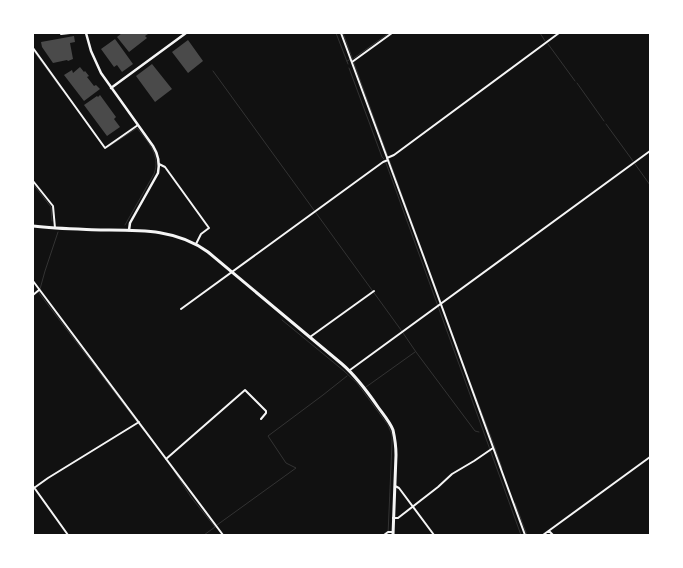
<svg xmlns="http://www.w3.org/2000/svg" width="683" height="568" font-family="'Nunito Sans',sans-serif">
	<rect width="100%" height="100%" fill="#111"/>
	<g fill="none" stroke-linecap="round" stroke-linejoin="round">
		<path stroke="#333" stroke-width="1" d="M 336,33 L 348,64
			M 343,33 L 466,371
			M 540,33 L 545,41
			M 548,44 L 575,81
			M 33,50 L 62,90
			M 354,58 L 389,33
			M 347,61 L 351,59
			M 349,68 L 382,157 L 384,159
			M 213,71 L 401,330 L 416,352 L 475,431 L 479,432
			M 577,83 L 604,121
			M 606,124 L 633,161
			M 108,147 L 137,128 C 148,142 161,155 154,174 L 125,225
			M 386,163 L 521,535
			M 635,164 L 650,185
			M 33,184 L 51,207 L 52,221
			M 40,289 L 45,271 L 58,232
			M 39,292 L 39,293 L 144,431
			M 282,320 L 344,371 L 357,383 L 388,425 L 392,435 L 392,443 L 388,535
			M 467,374 L 494,445 L 502,468
			M 366,387 L 415,352
			M 174,471 L 191,497 L 215,527
			M 515,503 L 527,535
			M 217,525 L 296,468 L 286,463 L 268,436 L 323,395 L 347,376
			M 204,535 L 215,527"/>
	</g>
	<path fill="#4a4a4a" d="M 122,33 L 147,33 L 148,34 L 145,36 L 147,38 L 129,52 L 117,37 Z
		M 74,36 L 75,42 L 70,43 L 73,59 L 68,61 L 67,60 L 53,63 L 42,47 L 41,42 Z
		M 115,39 L 133,64 L 122,72 L 117,65 L 114,67 L 101,49 Z
		M 188,40 L 203,61 L 188,73 L 172,52 Z
		M 152,64 L 172,89 L 155,102 L 136,76 Z
		M 80,67 L 84,72 L 85,71 L 89,76 L 87,77 L 94,86 L 96,85 L 100,89 L 84,101 L 64,75 L 72,70 L 73,73 Z
		M 100,95 L 116,117 L 114,119 L 120,127 L 107,136 L 84,105 L 97,96 L 98,97 Z"/>
	<g fill="none" stroke-linecap="round" stroke-linejoin="round">
		<path stroke="#f5f5f5" stroke-width="2" d="M 61,33 L 61,34 L 70,33
			M 341,33 L 423,255 L 525,535
			M 33,48 L 105,148 L 138,125
			M 352,62 L 392,33
			M 387,158 L 394,155 L 559,33
			M 159,164 L 165,167 L 209,228 L 201,234 L 196,244
			M 33,181 L 53,206 L 55,228
			M 33,281 L 223,535
			M 33,295 L 39,290
			M 181,309 L 383,162 L 388,160
			M 310,337 L 374,291
			M 350,370 L 650,151
			M 166,459 L 245,390 L 266,411 L 266,413 L 261,419
			M 33,486 L 68,535
			M 395,486 L 399,488 L 434,535
			M 34,488 L 48,478 L 139,422
			M 393,518 L 398,518 L 438,487 L 452,474 L 474,461 L 493,448
			M 549,531 L 553,535
			M 384,535 L 388,532 L 393,532
			M 543,535 L 650,457"/>
		<path stroke="#f5f5f5" stroke-width="2.5" d="M 86,33 L 91,51 L 101,73 L 153,146 C 158,154 160,163 158,173 L 130,223 L 129,230
			M 111,88 L 186,33"/>
		<path stroke="#f5f5f5" stroke-width="3" d="M 33,226 C 57,229 80,229 104,230 C 140,230 177,229 208,252 L 342,364 C 356,376 367,391 378,407 C 383,414 390,422 393,430 C 395,439 396,447 396,455 L 393,535"/>
	</g>
	<rect width="683" height="568" fill="none" stroke="#ffffff" stroke-width="68"/>
</svg>
